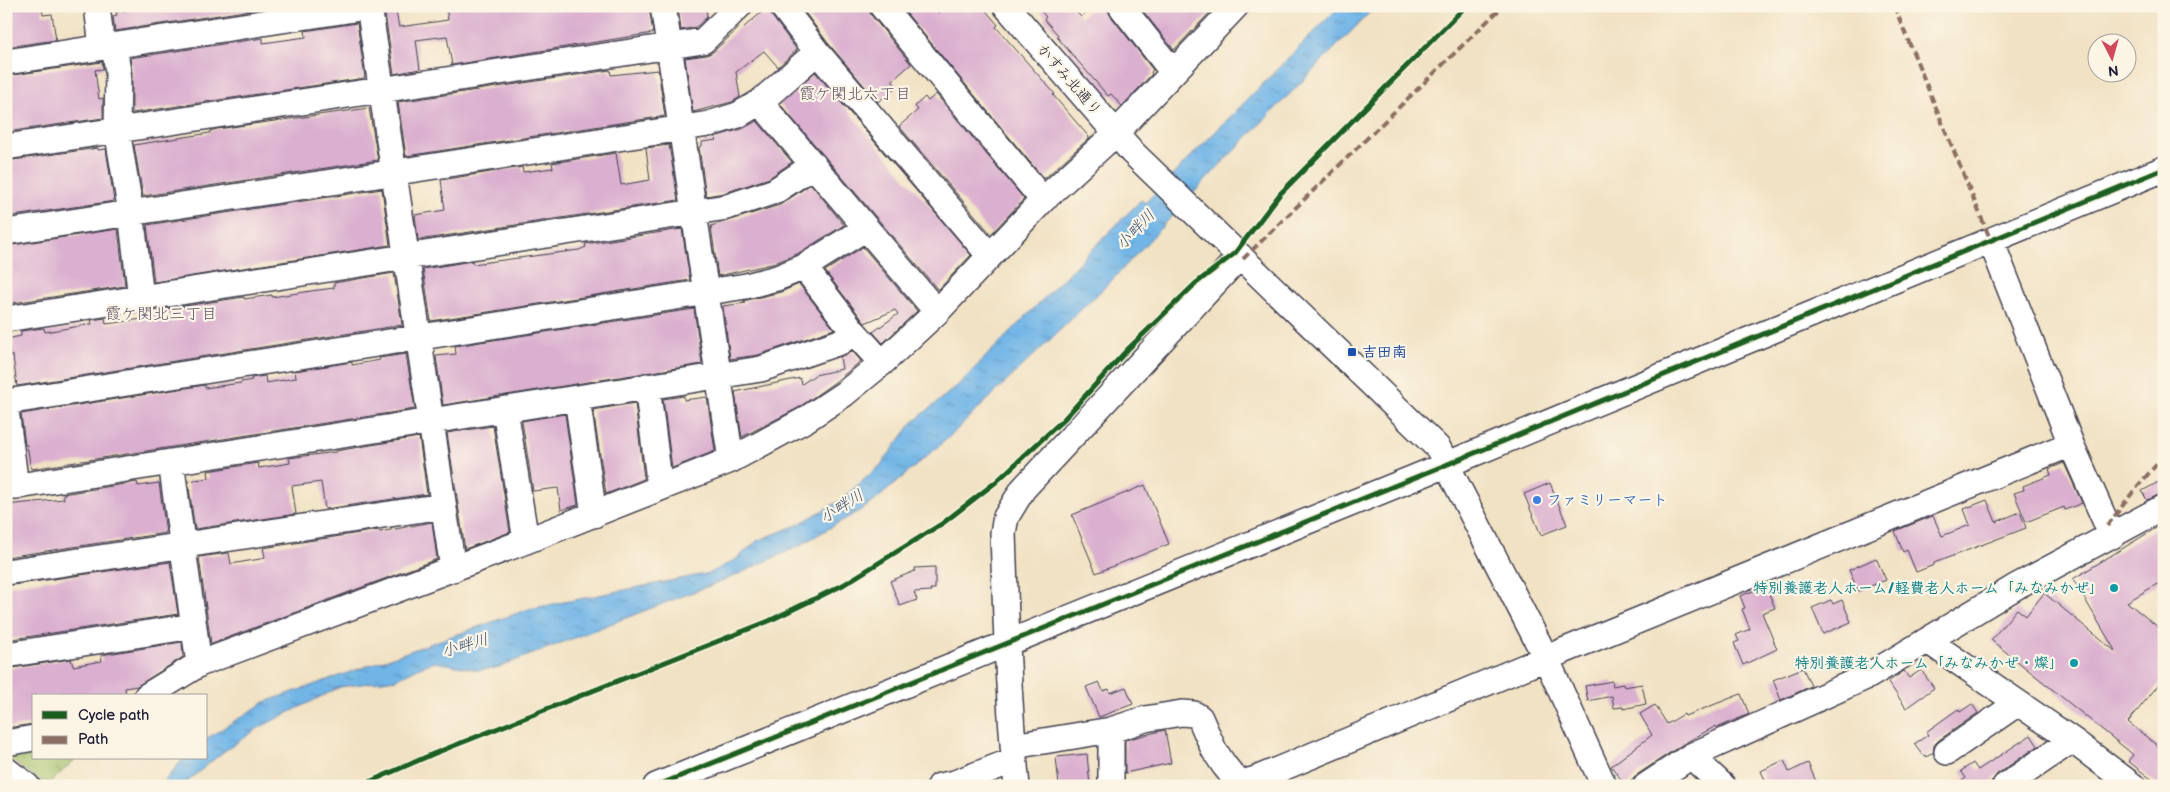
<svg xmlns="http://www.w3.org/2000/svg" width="2170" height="792" font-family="'Balsamiq Sans','Klee One',sans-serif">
	<defs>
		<pattern id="park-crowns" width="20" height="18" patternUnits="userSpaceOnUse" patternTransform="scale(1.25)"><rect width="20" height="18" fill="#a2c068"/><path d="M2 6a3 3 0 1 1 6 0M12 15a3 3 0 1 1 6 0" fill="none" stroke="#849c57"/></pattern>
		<pattern id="water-ripples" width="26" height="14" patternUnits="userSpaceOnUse" patternTransform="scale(1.25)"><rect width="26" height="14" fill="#71b5e7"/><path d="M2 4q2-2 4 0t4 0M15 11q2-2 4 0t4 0" fill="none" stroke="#5c93bc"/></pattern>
	</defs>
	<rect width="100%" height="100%" fill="#fcf5e5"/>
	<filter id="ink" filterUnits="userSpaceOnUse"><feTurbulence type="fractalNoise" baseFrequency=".02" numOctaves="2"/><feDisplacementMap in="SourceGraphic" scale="10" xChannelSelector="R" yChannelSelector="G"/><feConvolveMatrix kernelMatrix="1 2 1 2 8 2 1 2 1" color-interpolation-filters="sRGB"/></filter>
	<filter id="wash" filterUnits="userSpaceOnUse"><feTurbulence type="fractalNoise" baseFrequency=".0096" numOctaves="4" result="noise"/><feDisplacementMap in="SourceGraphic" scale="20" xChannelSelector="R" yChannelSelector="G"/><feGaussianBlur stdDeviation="1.12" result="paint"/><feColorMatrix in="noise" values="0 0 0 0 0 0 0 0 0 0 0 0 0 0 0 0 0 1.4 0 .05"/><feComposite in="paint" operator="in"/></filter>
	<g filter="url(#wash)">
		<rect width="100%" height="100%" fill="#f1e2c4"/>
		<path fill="url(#park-crowns)" stroke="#627152" d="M 34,744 L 34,758 L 77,758 L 46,786 L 6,756 L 6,749 Z"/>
		<path fill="url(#water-ripples)" stroke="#4a6c91" d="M 1340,6 L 1376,6 L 1219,166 L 1112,280 L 948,438 L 871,504 L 797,547 L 732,577 L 496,668 L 479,670 L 435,662 L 422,666 L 396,679 L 340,687 L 260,727 L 223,752 L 190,779 L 185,786 L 160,786 L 184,758 L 206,758 L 206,739 L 265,702 L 529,609 L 710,573 L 735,560 L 757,541 L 797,525 L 838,502 L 881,465 L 912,423 L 957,386 L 1141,200 L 1145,203 Z"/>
		<g id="blocks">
			<path fill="#daafcf" d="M 6,6 L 42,6 L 43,15 L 52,14 L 56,40 L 6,47 Z
				M 154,6 L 258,6 L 258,9 L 115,31 L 113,16 L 117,15 L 116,12 Z
				M 446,6 L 649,6 L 653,33 L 452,65 L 447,36 L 416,40 L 420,69 L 394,74 L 385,14 L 396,12 L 399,27 L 414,25 L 448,20 Z
				M 678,6 L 706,6 L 707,17 L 696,27 L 681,30 Z
				M 800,6 L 868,6 L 871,15 L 911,64 L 892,81 L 897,86 L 878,102 L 828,43 Z
				M 905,6 L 934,6 L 939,13 L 947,6 L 982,6 L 998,25 L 996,27 L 1055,94 L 1053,95 L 1089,137 L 1088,139 L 1044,179 L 902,8 Z
				M 1037,6 L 1071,6 L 1081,17 L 1094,6 L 1107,6 L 1110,15 L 1153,70 L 1151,72 L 1152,74 L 1122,106 L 1111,94 L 1108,96 L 1057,37 L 1058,35 L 1044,19 L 1046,17 Z
				M 1139,6 L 1216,6 L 1174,50 Z
				M 768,7 L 771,15 L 797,50 L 778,67 L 764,51 L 736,72 L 740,97 L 732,102 L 693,112 L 685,58 L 707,55 L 713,52 L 741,26 L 743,28 Z
				M 357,23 L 365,78 L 132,113 L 132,72 L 130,58 L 263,38 L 263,43 L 306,37 L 305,31 Z
				M 102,62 L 103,69 L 95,70 L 99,99 L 103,98 L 103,118 L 6,132 L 6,76 Z
				M 610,70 L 611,75 L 658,70 L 665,116 L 406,156 L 398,102 Z
				M 815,72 L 971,255 L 938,290 L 780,104 Z
				M 936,94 L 1024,199 L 991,234 L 899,126 L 918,110 L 915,106 L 925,97 L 928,101 Z
				M 369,108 L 378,160 L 143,196 L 134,145 L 210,133 L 210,131 L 217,129 Z
				M 757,121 L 792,162 L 769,178 L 724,193 L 706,196 L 699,147 L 702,146 L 702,142 L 717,140 L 714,137 L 742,129 Z
				M 669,145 L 678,200 L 418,240 L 415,215 L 445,210 L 441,180 L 522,167 L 523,172 L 553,168 L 552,163 L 616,153 L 621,185 L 650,180 L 646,148 Z
				M 98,148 L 98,150 L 106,149 L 114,201 L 6,217 L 6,161 Z
				M 811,184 L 844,225 L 797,254 L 772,264 L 718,276 L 711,226 L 780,205 Z
				M 382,189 L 390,245 L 154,282 L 147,225 Z
				M 118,229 L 125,286 L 6,304 L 6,246 Z
				M 682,229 L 690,280 L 431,321 L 423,269 L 472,261 L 473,264 L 579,250 L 586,247 L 585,244 Z
				M 863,247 L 917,311 L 883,343 L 873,332 L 898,314 L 895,310 L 865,323 L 825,271 Z
				M 394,273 L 402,325 L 17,386 L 13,356 L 10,356 L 7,339 L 21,336 L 21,331 L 44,328 L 45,332 L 92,324 L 91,320 L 105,318 L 106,324 L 143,319 L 153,317 L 152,311 L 244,297 L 244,299 L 272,295 L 272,297 L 311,291 L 334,288 L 334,283 Z
				M 799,284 L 834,329 L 758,355 L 730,359 L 723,306 L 746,303 L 743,301 L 781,292 Z
				M 694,309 L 702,364 L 443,405 L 436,356 L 456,354 L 455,346 Z
				M 852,351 L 861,361 L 835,382 L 798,408 L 742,437 L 735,392 L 800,378 L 802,384 L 815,375 L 842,369 L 840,357 Z
				M 406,354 L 415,409 L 31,469 L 27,445 L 25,445 L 21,414 L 205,385 L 205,388 L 241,383 L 241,382 L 252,380 L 251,378 L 265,376 L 266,383 L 296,378 L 295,371 L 352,362 L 352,365 L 380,360 L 379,358 Z
				M 684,396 L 684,400 L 707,397 L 715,451 L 672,468 L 663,399 Z
				M 635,403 L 644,479 L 606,494 L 593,410 Z
				M 565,414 L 578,505 L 561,510 L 558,488 L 533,491 L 522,421 Z
				M 493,426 L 510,532 L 465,549 L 447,433 Z
				M 419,437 L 427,494 L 325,509 L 321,482 L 292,486 L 296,514 L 195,529 L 188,481 L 209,478 L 208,471 L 258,463 L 259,468 L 290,463 L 289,458 L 336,452 L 336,451 Z
				M 2064,463 L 2082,503 L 2065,510 L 2064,507 L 2026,522 L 2014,493 L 2024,490 L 2023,486 L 2051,475 L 2049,469 Z
				M 2164,479 L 2164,493 L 2147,500 L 2142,491 Z
				M 137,482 L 138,486 L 159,483 L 166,533 L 6,557 L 6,505 L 64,499 L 63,494 Z
				M 1550,483 L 1567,525 L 1541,535 L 1524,494 Z
				M 1145,485 L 1169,544 L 1096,573 L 1072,515 Z
				M 1987,500 L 1996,522 L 2020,512 L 2026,528 L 1934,563 L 1934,565 L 1916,572 L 1907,550 L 1903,552 L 1895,531 L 1933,516 L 1942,536 L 1970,525 L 1964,509 Z
				M 432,522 L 437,559 L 211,644 L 199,557 L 229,553 L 231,564 L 260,559 L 265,557 L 263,548 L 379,530 L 380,532 Z
				M 2164,523 L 2164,580 L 2127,602 L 2164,632 L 2164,678 L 2128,722 L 2164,751 L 2164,786 L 2160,786 L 2128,761 L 2133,755 L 2130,752 L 1991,640 L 2017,609 L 2026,616 L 2044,593 L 2116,652 L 2073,579 Z
				M 1876,558 L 1886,580 L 1858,591 L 1849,570 Z
				M 170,562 L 178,614 L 6,640 L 6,586 Z
				M 935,567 L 935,589 L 930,589 L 931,591 L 914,592 L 917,600 L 900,606 L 890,581 L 915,571 L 915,568 Z
				M 1766,586 L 1775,608 L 1762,613 L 1777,649 L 1743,665 L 1734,643 L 1739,641 L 1736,635 L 1750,629 L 1742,609 L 1745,608 L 1740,596 Z
				M 1831,600 L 1833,604 L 1842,600 L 1851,622 L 1823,634 L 1812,608 Z
				M 182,642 L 183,657 L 137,686 L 125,688 L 126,696 L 34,696 L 34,724 L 6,728 L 6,669 L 71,659 L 73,666 L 102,661 L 101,655 Z
				M 1803,668 L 1811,686 L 1781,700 L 1773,680 Z
				M 1921,670 L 1934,688 L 1906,708 L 1888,682 L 1904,671 L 1909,678 Z
				M 1612,681 L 1613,686 L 1623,684 L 1624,687 L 1642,684 L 1646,704 L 1623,709 L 1623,707 L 1614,708 L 1612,696 L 1588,701 L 1585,686 Z
				M 1099,682 L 1103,691 L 1109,689 L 1110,693 L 1126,687 L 1133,704 L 1099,717 L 1086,687 Z
				M 1741,694 L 1749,714 L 1717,728 L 1716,726 L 1683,744 L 1638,774 L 1626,786 L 1611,766 L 1652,735 L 1640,714 L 1655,705 L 1667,724 L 1684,714 L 1685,716 Z
				M 1972,704 L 1978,713 L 1939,740 L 1934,745 L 1933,753 L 1926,757 L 1925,755 L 1923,756 L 1914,744 L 1928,735 L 1926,732 L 1958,709 L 1960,712 Z
				M 1165,730 L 1171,763 L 1125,773 L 1125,740 Z
				M 2031,735 L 2038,746 L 1997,774 L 1989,786 L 1955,786 L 1966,778 L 1961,771 L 1973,763 L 1978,770 Z
				M 1087,754 L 1090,786 L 1059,786 L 1056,757 Z
				M 1784,760 L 1789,772 L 1808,763 L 1818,786 L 1758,786 L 1766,782 L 1761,771 Z"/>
		</g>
	</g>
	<g filter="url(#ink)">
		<use href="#blocks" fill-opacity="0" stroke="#413f50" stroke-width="1"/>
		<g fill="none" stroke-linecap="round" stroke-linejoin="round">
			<defs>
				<path id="minor" d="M 97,6 L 102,47
					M 369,6 L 453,569
					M 663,6 L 731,460
					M 782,6 L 817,52 L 990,256
					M 882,6 L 1043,200
					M 1006,6 L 1133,153 L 1438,448 L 1546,658 L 1604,786
					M 1121,6 L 1172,71
					M 114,45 L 118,72 L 117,130 L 131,213 L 141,298
					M 6,62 L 374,6
					M 760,102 L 937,312
					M 6,147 L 703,41 L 739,6
					M 6,232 L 709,124 L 738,115 L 760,102 L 817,52
					M 1991,241 L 2071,444 L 2112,536
					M 804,267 L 854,332 L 882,363
					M 6,319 L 727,207 L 775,191 L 814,165
					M 647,386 L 660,488
					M 577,398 L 594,515
					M 6,402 L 746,286 L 777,278 L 804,267 L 866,228
					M 505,409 L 526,541
					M 6,410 L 16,487
					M 171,462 L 199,664
					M 6,488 L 761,369 L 840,342 L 854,332
					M 6,572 L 443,506
					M 1928,641 L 2072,740 L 2133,786
					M 6,655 L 194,626
					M 147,696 L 199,664 L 526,541 L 731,460 L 805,420 L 844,394 L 882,363 L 937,312 L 1043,200 L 1115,134 L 1236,6
					M 1111,730 L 1111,786
					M 6,743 L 34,738
					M 1013,746 L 1111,730 L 1145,719 L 1182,713 L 1194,714 L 1200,718 L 1214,750 L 1224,765 L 1232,775 L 1242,783 L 1256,779 L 1546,658 L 2071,444
					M 1947,752 L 2018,703
					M 1691,756 L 1723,786
					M 6,770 L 27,786
					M 656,786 L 1448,464 L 2164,169
					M 940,786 L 955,783 L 1014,760
					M 1017,786 C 1008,702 1006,617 1003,533 L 1006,517 L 1023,489 L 1240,256
					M 1646,786 L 1691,756 L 1870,675 L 2017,586 L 2164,507
					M 2005,786 L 2072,740"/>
			</defs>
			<use href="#minor" stroke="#413f50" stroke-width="28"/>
			<use href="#minor" stroke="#fff" stroke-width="25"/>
			<path stroke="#8d6e63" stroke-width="4" stroke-dasharray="8 4" stroke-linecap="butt" d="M 1894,6 L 1991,241
				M 1243,259 L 1503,6
				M 2107,526 L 2136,488 L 2164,456"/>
			<defs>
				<path id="cycleway" d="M 360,786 L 433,754 L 769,621 L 843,585 L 943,523 L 996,482 L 1064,419 L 1128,349 L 1195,284 L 1235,253 L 1280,194 L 1466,6
					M 656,786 L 1448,464 L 2164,169"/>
			</defs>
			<use href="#cycleway" stroke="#fcf5e5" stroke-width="8"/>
			<use href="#cycleway" stroke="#1b5e20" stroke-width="5"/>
		</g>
	</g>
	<rect fill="#1a4fb4" stroke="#fcf5e5" stroke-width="2" x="1347" y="347" width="10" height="10" rx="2.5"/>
	<circle fill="#3f7fe0" stroke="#fcf5e5" stroke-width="2" cx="1537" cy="500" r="5"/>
	<g fill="#0f9aa8" stroke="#fcf5e5" stroke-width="2">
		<circle cx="2114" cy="588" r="5"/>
		<circle cx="2074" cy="663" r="5"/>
	</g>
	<g text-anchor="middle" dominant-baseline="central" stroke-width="4.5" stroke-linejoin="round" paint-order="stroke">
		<g font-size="15" fill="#22223b" stroke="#fcf5e5">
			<text transform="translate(1069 80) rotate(49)">かすみ北通り</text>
		</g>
		<g font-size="15" font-weight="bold" fill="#164399" stroke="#fcf5e5" text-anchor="start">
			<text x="1362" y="352">吉田南</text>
		</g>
		<g font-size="15" font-weight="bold" fill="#366cbe" stroke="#fcf5e5" text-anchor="start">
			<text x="1547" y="500">ファミリーマート</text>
		</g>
		<g font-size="15" font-weight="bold" fill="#0d838f" stroke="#fcf5e5" text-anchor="end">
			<text x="2104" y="588">特別養護老人ホーム/軽費老人ホーム「みなみかぜ」</text>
			<text x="2064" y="663">特別養護老人ホーム「みなみかぜ・燦」</text>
		</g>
		<g font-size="16" fill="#62536f" stroke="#fcf5e5">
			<text x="855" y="94">霞ケ関北六丁目</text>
			<text x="161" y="314">霞ケ関北三丁目</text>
		</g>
		<g font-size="16" font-style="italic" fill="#3e5577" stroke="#fcf5e5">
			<text transform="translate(1136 230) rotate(-46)">小畔川</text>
			<text transform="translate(842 507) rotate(-32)">小畔川</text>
			<text transform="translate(465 646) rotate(-16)">小畔川</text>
		</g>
	</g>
	<rect width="2170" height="792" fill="none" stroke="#fcf5e5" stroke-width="25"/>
	<rect x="32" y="694" width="175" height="65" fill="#fcf5e5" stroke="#a5a1a1"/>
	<rect x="42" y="711" width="25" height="8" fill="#1b5e20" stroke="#a5a1a1"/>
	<text x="78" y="720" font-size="15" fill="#22223b">Cycle path</text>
	<rect x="42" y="736" width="25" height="8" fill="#8d6e63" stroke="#a5a1a1"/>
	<text x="78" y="744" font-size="15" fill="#22223b">Path</text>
	<g transform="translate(2112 58) rotate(174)"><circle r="24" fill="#fcf5e5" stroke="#a5a1a1"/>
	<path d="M0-4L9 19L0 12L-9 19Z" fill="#d1495b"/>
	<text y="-8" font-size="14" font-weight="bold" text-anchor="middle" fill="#22223b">N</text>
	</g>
</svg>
